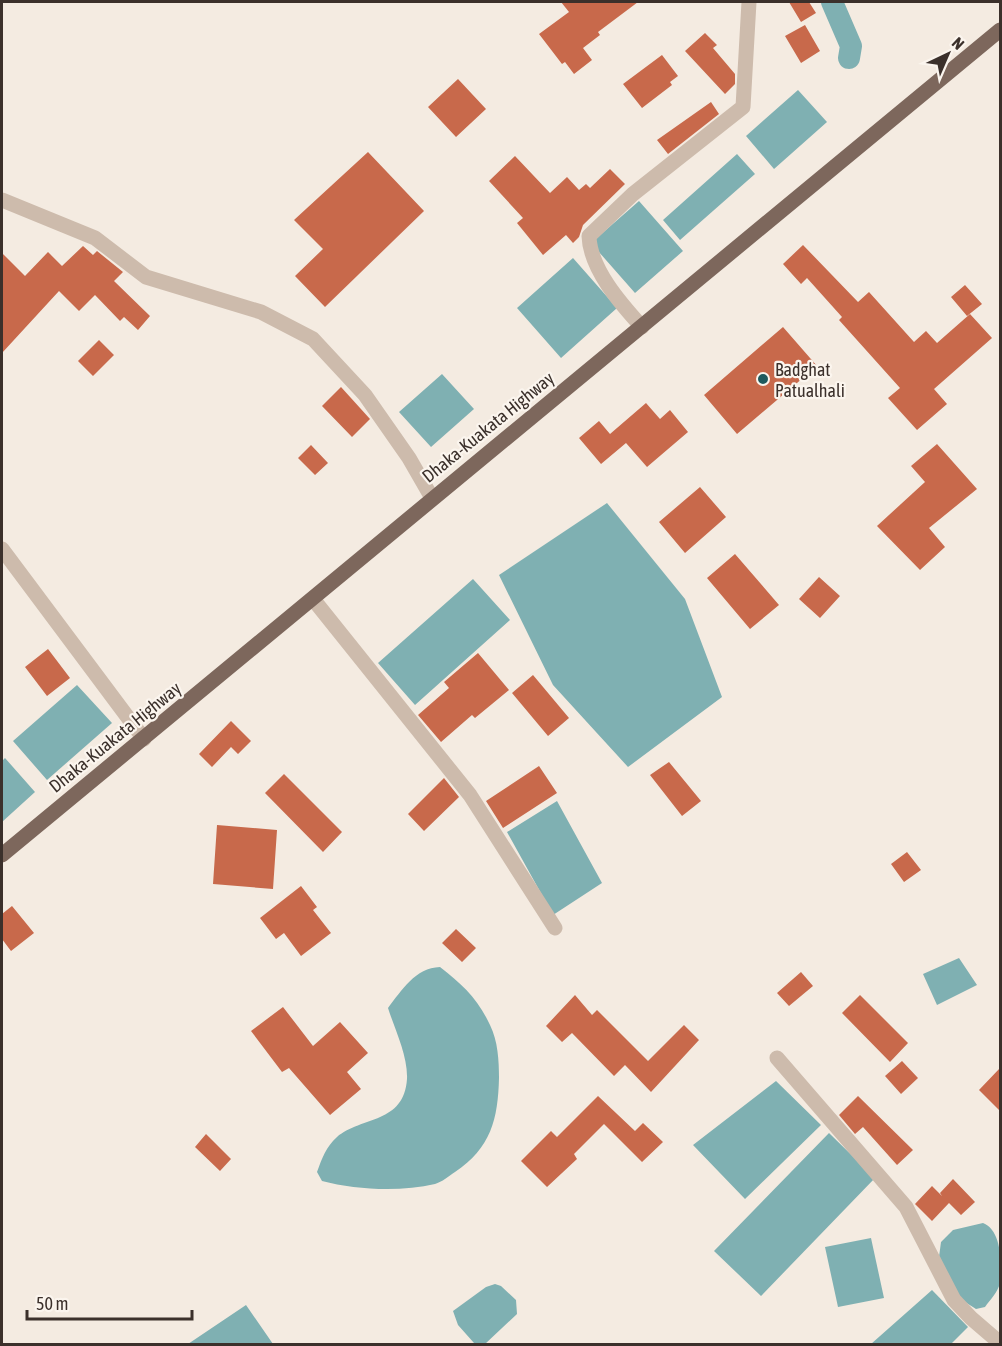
<svg xmlns="http://www.w3.org/2000/svg" width="1002" height="1346" font-family="'Asap Condensed',sans-serif">
	<rect width="100%" height="100%" fill="#f4ebe1"/>
	<path fill="#7fb0b2" d="M 798,90 L 827,122 L 774,169 L 746,136 Z
		M 737,154 L 755,174 L 680,240 L 663,220 Z
		M 639,201 L 683,251 L 635,293 L 591,243 Z
		M 573,258 L 617,308 L 561,358 L 517,308 Z
		M 442,374 L 474,409 L 431,447 L 399,412 Z
		M 607,503 L 685,599 L 722,697 L 628,767 L 553,685 L 499,575 Z
		M 473,579 L 510,620 L 415,705 L 378,663 Z
		M 77,685 L 112,723 L 47,780 L 13,741 Z
		M 5,758 L 35,792 L 2,822 L 2,761 Z
		M 557,801 L 602,883 L 553,915 L 507,832 Z
		M 959,958 L 977,985 L 937,1005 L 923,974 Z
		M 440,967 C 462,984 478,999 490,1025 C 498,1041 499,1061 499,1078 C 498,1119 491,1148 455,1172 C 449,1176 442,1182 435,1184 C 401,1192 356,1190 322,1181 L 317,1172 C 322,1158 326,1147 337,1137 C 362,1116 404,1124 407,1079 C 408,1056 395,1030 388,1008 C 402,990 415,968 440,967 Z
		M 776,1081 L 821,1125 L 745,1199 L 693,1145 Z
		M 829,1133 L 875,1178 L 761,1296 L 714,1251 Z
		M 983,1223 C 1002,1230 1002,1265 1000,1283 C 998,1292 990,1300 985,1307 L 976,1309 L 954,1295 L 939,1257 L 941,1242 L 953,1230 Z
		M 871,1238 L 884,1298 L 838,1307 L 825,1247 Z
		M 495,1284 L 501,1286 L 516,1300 L 517,1314 L 485,1344 L 474,1343 L 458,1325 L 453,1311 L 486,1287 Z
		M 932,1290 L 968,1327 L 951,1344 L 871,1344 Z
		M 246,1305 L 273,1344 L 188,1344 Z"/>
	<g fill="none" stroke-linecap="round" stroke-linejoin="round">
		<path stroke="#7fb0b2" stroke-width="22" d="M 832,2 L 851,46 L 849,58"/>
	</g>
	<path fill="#c8694b" d="M 561,2 L 638,2 L 598,32 L 600,35 L 583,48 L 592,60 L 574,74 L 565,62 L 562,64 L 539,34 L 569,12 Z
		M 789,2 L 809,2 L 816,13 L 801,22 Z
		M 805,25 L 820,51 L 801,63 L 785,36 Z
		M 705,33 L 717,45 L 713,48 L 735,74 L 735,84 L 725,94 L 685,51 Z
		M 662,55 L 678,76 L 670,82 L 672,85 L 642,108 L 623,84 Z
		M 458,79 L 486,109 L 456,137 L 428,107 Z
		M 711,102 L 719,114 L 668,154 L 657,140 Z
		M 368,152 L 424,211 L 325,307 L 295,276 L 323,249 L 294,220 Z
		M 515,156 L 550,193 L 567,177 L 579,190 L 586,184 L 590,188 L 610,169 L 625,184 L 583,225 L 579,237 L 573,243 L 566,235 L 543,255 L 517,223 L 523,218 L 489,181 Z
		M 803,245 L 858,302 L 869,292 L 914,342 L 926,331 L 937,343 L 970,314 L 992,338 L 934,389 L 947,404 L 917,430 L 888,398 L 900,388 L 839,320 L 842,317 L 807,278 L 801,284 L 783,264 Z
		M 83,246 L 93,255 L 97,251 L 123,272 L 114,281 L 150,316 L 138,330 L 124,317 L 120,321 L 95,295 L 79,311 L 59,291 L 2,353 L 2,253 L 25,276 L 48,252 L 62,266 Z
		M 965,285 L 982,304 L 967,316 L 951,297 Z
		M 783,327 L 817,366 L 737,434 L 704,395 Z
		M 99,340 L 114,355 L 93,376 L 78,361 Z
		M 341,387 L 370,419 L 352,437 L 322,406 Z
		M 646,403 L 660,419 L 670,410 L 688,432 L 647,467 L 626,443 L 601,464 L 579,438 L 599,421 L 610,434 Z
		M 937,444 L 977,489 L 929,528 L 945,547 L 920,570 L 877,526 L 925,482 L 911,466 Z
		M 311,445 L 328,463 L 315,475 L 298,458 Z
		M 700,487 L 726,517 L 685,553 L 659,522 Z
		M 735,554 L 779,605 L 750,629 L 707,578 Z
		M 819,577 L 840,596 L 820,618 L 799,599 Z
		M 48,649 L 70,678 L 47,696 L 25,667 Z
		M 478,653 L 509,690 L 475,718 L 472,715 L 441,742 L 418,715 L 449,688 L 444,682 Z
		M 533,675 L 569,718 L 548,736 L 512,693 Z
		M 231,721 L 251,741 L 238,754 L 231,747 L 212,767 L 199,754 Z
		M 669,762 L 701,801 L 682,816 L 650,775 Z
		M 539,766 L 557,793 L 503,828 L 486,801 Z
		M 284,774 L 342,832 L 323,852 L 265,793 Z
		M 444,778 L 459,797 L 424,831 L 408,814 Z
		M 217,825 L 277,830 L 273,889 L 213,884 Z
		M 907,852 L 921,870 L 904,882 L 891,864 Z
		M 301,886 L 317,907 L 313,910 L 331,933 L 301,956 L 284,933 L 276,939 L 260,918 Z
		M 12,906 L 34,933 L 11,951 L 2,939 L 2,914 Z
		M 456,929 L 476,948 L 462,962 L 442,943 Z
		M 801,972 L 813,986 L 789,1006 L 777,993 Z
		M 575,995 L 592,1015 L 597,1010 L 648,1061 L 684,1025 L 699,1040 L 651,1092 L 625,1065 L 614,1076 L 572,1033 L 562,1042 L 546,1026 Z
		M 860,995 L 908,1043 L 890,1062 L 842,1013 Z
		M 283,1007 L 313,1046 L 340,1022 L 368,1053 L 347,1072 L 361,1089 L 330,1115 L 289,1068 L 282,1072 L 251,1031 Z
		M 902,1061 L 918,1078 L 901,1094 L 885,1076 Z
		M 1000,1068 L 1000,1111 L 979,1090 Z
		M 598,1096 L 635,1131 L 643,1123 L 663,1142 L 642,1162 L 604,1124 L 574,1154 L 577,1159 L 547,1187 L 521,1161 L 551,1131 L 557,1137 Z
		M 858,1096 L 913,1150 L 897,1165 L 863,1127 L 855,1134 L 839,1115 Z
		M 206,1134 L 231,1159 L 220,1171 L 195,1147 Z
		M 953,1179 L 975,1202 L 961,1215 L 949,1203 L 932,1221 L 915,1204 L 932,1186 L 942,1196 L 940,1193 Z"/>
	<g fill="none" stroke-linecap="round" stroke-linejoin="round">
		<path stroke="#cdbbac" stroke-width="15" d="M 2,200 L 95,238 L 146,277 L 261,312 L 313,339 L 365,395 L 409,458 L 432,498
			M 642,327 C 621,304 590,269 589,236 L 633,194 L 743,107 L 749,2
			M 2,549 L 144,739
			M 313,599 L 470,795 L 555,928
			M 777,1058 L 906,1207 L 954,1300 L 971,1318 L 1000,1343"/>
		<path stroke="#7d675c" stroke-width="15" d="M 2,855 L 1000,30"/>
	</g>
	<circle fill="#1f5a5e" stroke="#fbf5ee" stroke-width="2" cx="763" cy="379" r="6"/>
	<g text-anchor="middle" dominant-baseline="central" stroke-width="4.5" stroke-linejoin="round" paint-order="stroke">
		<g font-size="18" fill="#3b302b" stroke="#fbf5ee" text-anchor="start">
			<text x="775" y="369">Badghat<tspan x="775" dy="21">Patualhali</tspan></text>
		</g>
		<g font-size="18" fill="#3b302b" stroke="#fbf5ee">
			<text transform="translate(488 427) rotate(-39)">Dhaka-Kuakata Highway</text>
			<text transform="translate(115 737) rotate(-39)">Dhaka-Kuakata Highway</text>
		</g>
	</g>
	<rect width="1002" height="1346" fill="none" stroke="#3b302b" stroke-width="6"/>
	<g transform="translate(948 54) rotate(44)" stroke="#fbf5ee" stroke-width="4.5" paint-order="stroke">
	<path d="M0-4.5L10 22L0 15L-10 22Z" fill="#3b302b"/>
	<text y="-9" font-size="16" font-weight="bold" text-anchor="middle" fill="#3b302b">N</text>
	</g>
	<path d="M27 1310v9h165v-9" fill="none" stroke="#3b302b" stroke-width="3"/>
	<text x="36" y="1310" font-size="18" fill="#3b302b" stroke="#fbf5ee" stroke-width="4.5" paint-order="stroke">50 m</text>
</svg>
